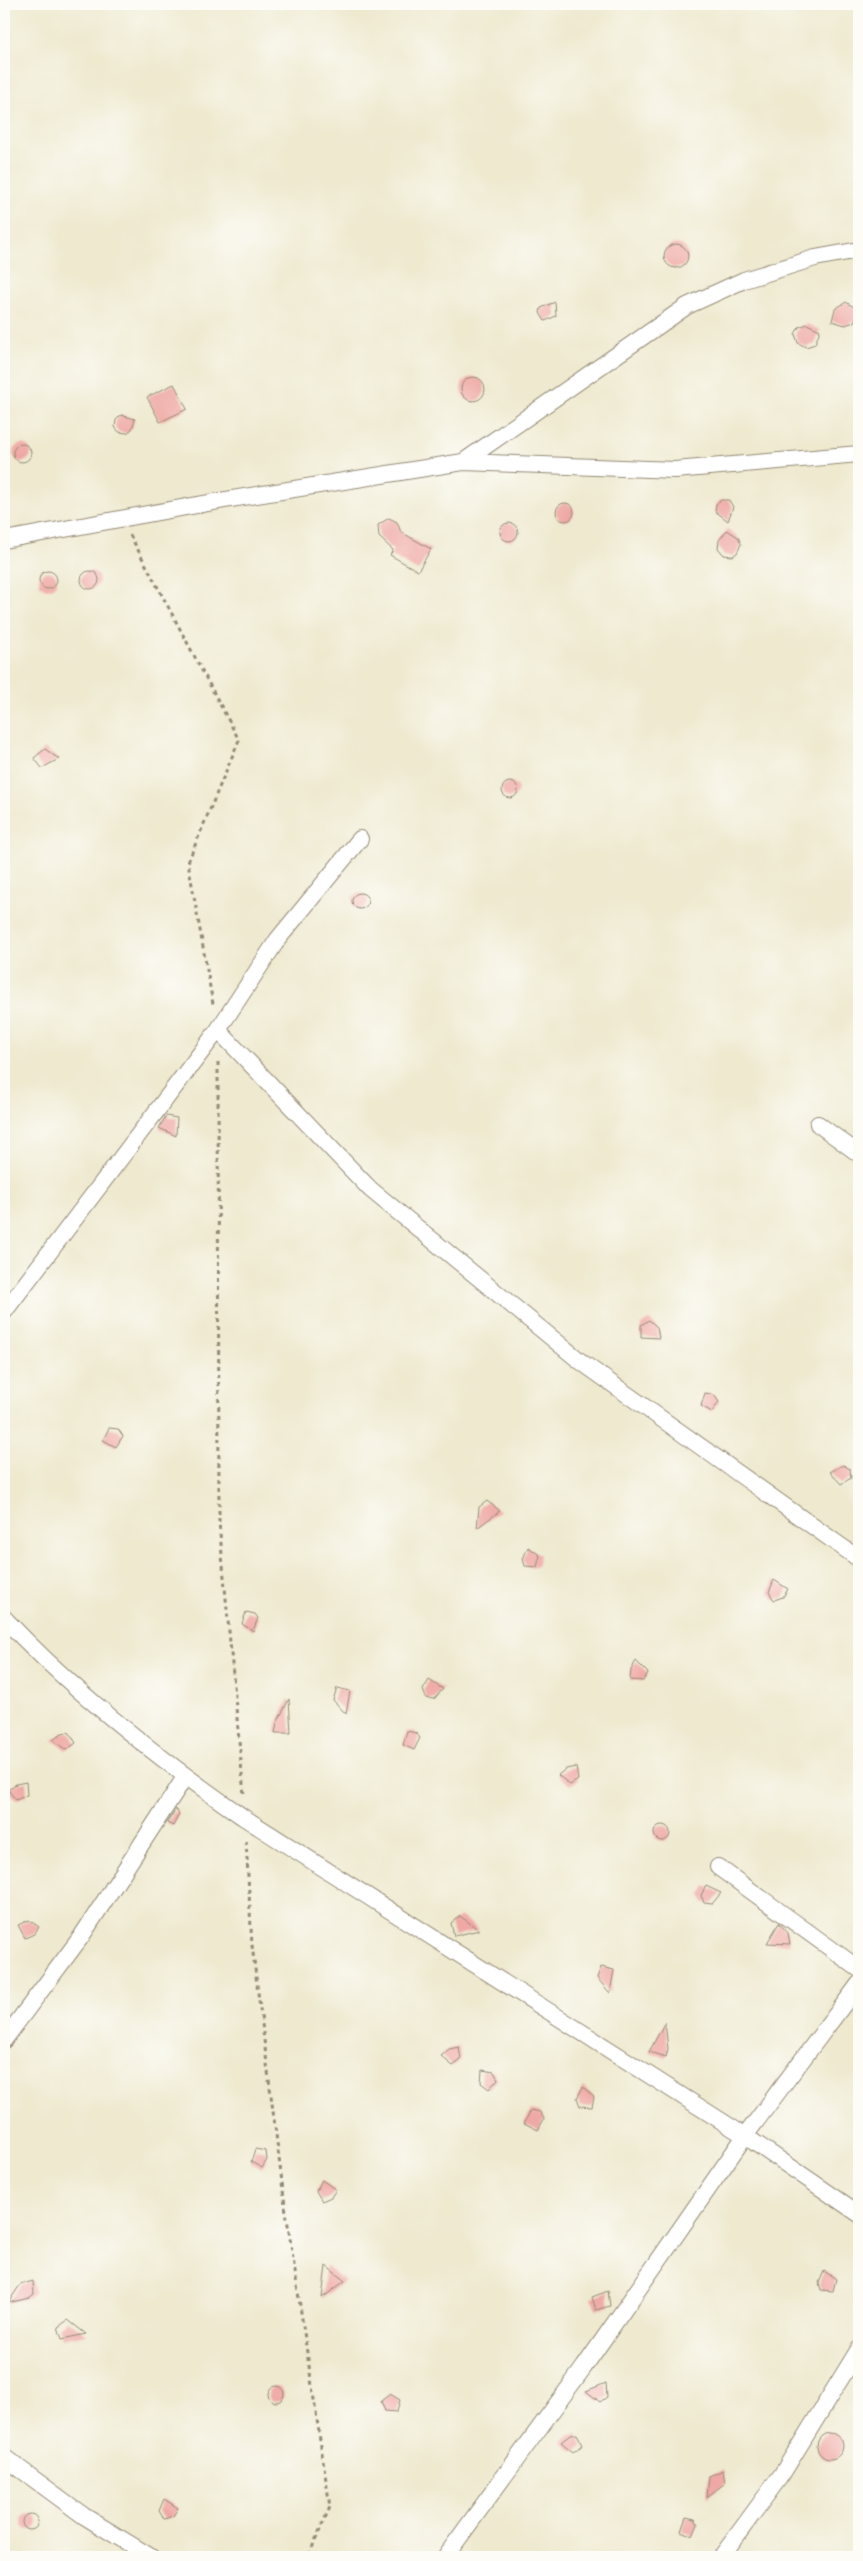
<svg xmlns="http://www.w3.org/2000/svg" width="863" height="2561" font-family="'IM FELL Great Primer',serif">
	<rect width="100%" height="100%" fill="#fdfcf7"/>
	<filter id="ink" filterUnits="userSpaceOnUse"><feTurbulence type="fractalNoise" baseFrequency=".02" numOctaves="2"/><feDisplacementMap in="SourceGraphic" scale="10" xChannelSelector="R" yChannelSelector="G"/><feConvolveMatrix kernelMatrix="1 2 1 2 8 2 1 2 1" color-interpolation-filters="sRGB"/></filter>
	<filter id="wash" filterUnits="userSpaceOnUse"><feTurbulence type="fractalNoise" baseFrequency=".0096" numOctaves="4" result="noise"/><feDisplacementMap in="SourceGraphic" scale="20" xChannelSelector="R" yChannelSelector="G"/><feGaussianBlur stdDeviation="1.12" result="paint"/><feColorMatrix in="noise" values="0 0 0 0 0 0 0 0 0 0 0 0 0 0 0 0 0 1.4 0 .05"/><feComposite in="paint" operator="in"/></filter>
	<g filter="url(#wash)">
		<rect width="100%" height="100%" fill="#eee9cf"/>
		<g id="blocks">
			<path fill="#efa8a4" d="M664 256a12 12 0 1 1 24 0a12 12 0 1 1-24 0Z
				M 555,302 L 556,316 L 545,321 L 540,313 L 541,308 Z
				M 846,302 L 857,309 L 858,313 L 854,322 L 845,325 L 832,321 L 835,309 Z
				M 807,324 L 820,330 L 815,344 L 806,347 L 798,343 L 795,334 L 799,327 Z
				M461 389a12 12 0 1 1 24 0a12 12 0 1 1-24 0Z
				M 174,384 L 187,409 L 160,422 L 147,397 Z
				M 121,415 L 135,419 L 132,429 L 127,433 L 119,432 L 115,427 L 116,420 Z
				M13 453a9 9 0 1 1 18 0a9 9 0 1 1-18 0Z
				M 721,500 L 729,500 L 733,507 L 728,521 L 715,511 L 716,504 Z
				M556 512a9 9 0 1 1 18 0a9 9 0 1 1-18 0Z
				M 389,518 L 397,522 L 401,532 L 431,549 L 418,571 L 390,555 L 393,550 L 379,537 L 378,525 Z
				M500 532a9 9 0 1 1 18 0a9 9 0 1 1-18 0Z
				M 727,530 L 738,537 L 741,544 L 737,553 L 733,556 L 724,555 L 718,548 L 719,540 Z
				M81 580a9 9 0 1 1 18 0a9 9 0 1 1-18 0Z
				M39 580a9 9 0 1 1 18 0a9 9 0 1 1-18 0Z
				M 45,749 L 59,759 L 42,768 L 34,758 Z
				M502 790a8 8 0 1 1 16 0a8 8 0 1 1-16 0Z
				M352 901a8 8 0 1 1 16 0a8 8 0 1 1-16 0Z
				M 166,1116 L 177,1118 L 176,1136 L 159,1128 Z
				M 649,1320 L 657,1327 L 659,1338 L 641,1337 L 641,1325 Z
				M 705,1393 L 714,1395 L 719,1402 L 712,1412 L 701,1406 Z
				M 109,1428 L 118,1429 L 123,1436 L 116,1447 L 103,1440 Z
				M 843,1465 L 850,1469 L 851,1478 L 841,1484 L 830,1472 Z
				M 487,1501 L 500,1511 L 477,1528 L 479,1507 Z
				M 528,1547 L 540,1555 L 537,1567 L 525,1566 L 523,1559 Z
				M 774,1580 L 788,1589 L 783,1597 L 774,1600 L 769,1592 Z
				M 246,1612 L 255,1614 L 258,1618 L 253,1631 L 242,1624 Z
				M 636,1661 L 648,1673 L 643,1681 L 630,1680 L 631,1670 Z
				M 429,1680 L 443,1689 L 434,1699 L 426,1698 L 423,1690 Z
				M 337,1688 L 350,1691 L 346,1714 L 333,1700 Z
				M 289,1699 L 291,1733 L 275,1733 L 277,1723 Z
				M 407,1731 L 416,1733 L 420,1738 L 414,1750 L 403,1745 Z
				M 69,1732 L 76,1743 L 66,1750 L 53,1740 L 62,1733 Z
				M 576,1767 L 578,1780 L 570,1785 L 558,1775 L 566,1769 Z
				M 26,1782 L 27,1795 L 16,1800 L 8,1790 L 16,1784 Z
				M 176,1809 L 179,1814 L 173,1826 L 167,1823 Z
				M654 1833a8 8 0 1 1 16 0a8 8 0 1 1-16 0Z
				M 706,1886 L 721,1893 L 712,1904 L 704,1903 L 701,1895 Z
				M 460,1916 L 479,1930 L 454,1936 L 451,1923 Z
				M 29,1920 L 39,1927 L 34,1934 L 25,1938 L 18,1925 Z
				M 779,1923 L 788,1933 L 790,1944 L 767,1943 Z
				M 601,1967 L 614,1970 L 610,1993 L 597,1978 Z
				M 665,2022 L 668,2049 L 666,2057 L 649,2052 Z
				M 459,2047 L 461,2060 L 453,2066 L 441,2056 L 449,2049 Z
				M 482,2070 L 494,2072 L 498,2079 L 489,2089 L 481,2083 Z
				M 583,2087 L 594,2097 L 592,2107 L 580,2106 L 577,2098 Z
				M 531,2110 L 540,2112 L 544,2119 L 538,2130 L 524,2123 Z
				M 255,2149 L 266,2151 L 267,2160 L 262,2168 L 251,2162 Z
				M 322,2180 L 336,2190 L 331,2197 L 322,2201 L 316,2191 Z
				M 326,2266 L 345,2281 L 322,2298 Z
				M 824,2271 L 836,2279 L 833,2291 L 821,2290 L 819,2283 Z
				M 33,2281 L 34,2294 L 29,2298 L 8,2303 L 20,2285 Z
				M 608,2291 L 610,2306 L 596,2310 L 592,2297 Z
				M 68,2320 L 86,2334 L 62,2339 L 58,2327 Z
				M 606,2383 L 607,2397 L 600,2402 L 586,2391 Z
				M268 2394a8 8 0 1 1 16 0a8 8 0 1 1-16 0Z
				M 390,2394 L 400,2400 L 397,2412 L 385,2411 L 381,2401 Z
				M817 2446a13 13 0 1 1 26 0a13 13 0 1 1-26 0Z
				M 577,2434 L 583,2445 L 573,2452 L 561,2442 L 570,2435 Z
				M 723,2470 L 725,2483 L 707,2497 L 709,2476 Z
				M 164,2499 L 178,2508 L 173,2516 L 164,2519 L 159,2511 Z
				M22 2522a8 8 0 1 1 16 0a8 8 0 1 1-16 0Z
				M 686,2517 L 695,2519 L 698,2524 L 693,2536 L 681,2531 Z"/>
		</g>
	</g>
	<g filter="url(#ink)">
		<use href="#blocks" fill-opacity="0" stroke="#948a76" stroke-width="1"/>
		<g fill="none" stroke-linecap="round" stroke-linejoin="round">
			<defs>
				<path id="minor" d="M 463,462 L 675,470 L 859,454
					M 4,540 L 225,500 L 463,462 L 687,306 L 744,280 L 815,258 L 859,250
					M 218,1030 L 370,1189 L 580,1361 L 859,1559
					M 818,1124 L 859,1154
					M 4,1312 L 218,1030 L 278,939 L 360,839
					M 4,1618 C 74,1693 158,1758 243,1817 L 745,2136 L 859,2214
					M 718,1867 L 859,1969
					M 4,2040 L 81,1937 L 185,1777
					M 4,2457 L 84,2516 L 151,2557
					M 445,2557 L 584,2367 L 745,2136 L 859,1984
					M 721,2557 L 782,2474 L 859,2349"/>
			</defs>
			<use href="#minor" stroke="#948a76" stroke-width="18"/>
			<path stroke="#948a76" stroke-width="3" stroke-dasharray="4 4" stroke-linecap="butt" d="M 130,535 L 239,740 L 188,862 L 213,1004
				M 218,1062 L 219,1522 L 244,1795
				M 246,1841 L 252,1945 L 284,2198 L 330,2507 L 308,2557"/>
			<use href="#minor" stroke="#fff" stroke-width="16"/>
		</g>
	</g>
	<rect width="863" height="2561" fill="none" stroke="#fdfcf7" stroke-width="20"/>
</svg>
